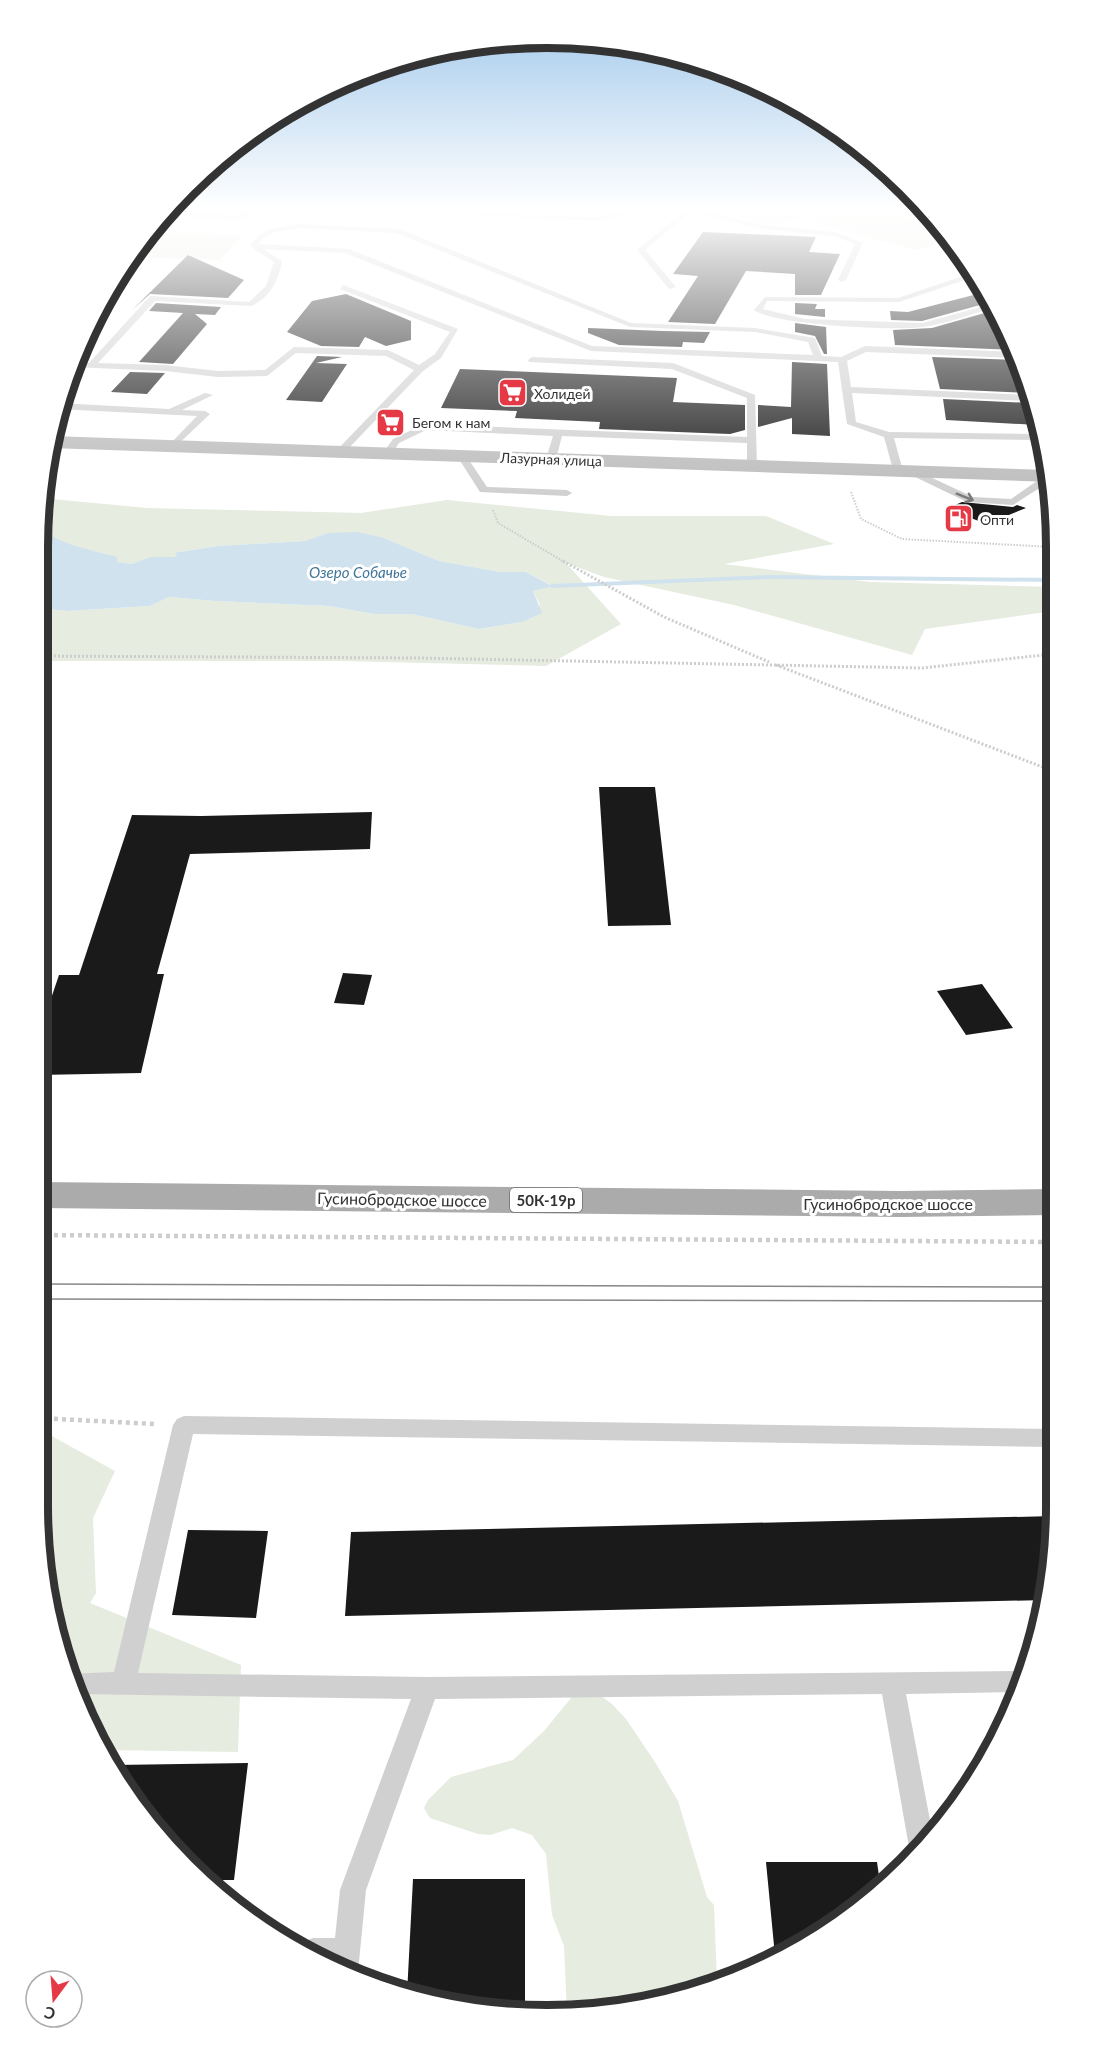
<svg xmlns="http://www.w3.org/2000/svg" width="1094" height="2053" font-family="Lato,sans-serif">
	<rect width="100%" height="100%" fill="#fff"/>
	<path fill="#e6ecdf" d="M 758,207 L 845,207 L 770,225 L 732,215 Z
		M 863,207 L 936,225 L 950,240 L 916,250 L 810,221 Z
		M 148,232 L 243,235 L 220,260 L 130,257 Z
		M 41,498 L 147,508 L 361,513 L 447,500 L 611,516 L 766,516 L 834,544 L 724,564 L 870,582 L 1052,587 L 1053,611 L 925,629 L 912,655 L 734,605 L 604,577 L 566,563 L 621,624 L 546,666 L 341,661 L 38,661 L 38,608 L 68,611 L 150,606 L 169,597 L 215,601 L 329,606 L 374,614 L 412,614 L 480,629 L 522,622 L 540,605 L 533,591 L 551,585 L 526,572 L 501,572 L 439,561 L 384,538 L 328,533 L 305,541 L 218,546 L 180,552 L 180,557 L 151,557 L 132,564 L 117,562 L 109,555 L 79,549 L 51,538 L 39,528 Z
		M 50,1435 L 115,1471 L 93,1518 L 96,1593 L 90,1603 L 241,1665 L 238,1752 L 107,1750 L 65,1670 L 38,1506 L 38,1440 Z
		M 576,1692 L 597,1693 L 612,1704 L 626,1719 L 655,1762 L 678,1801 L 707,1897 L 714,1905 L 717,1983 L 581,2014 L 567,2013 L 564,1946 L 552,1915 L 546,1854 L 532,1835 L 512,1828 L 490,1835 L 478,1834 L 430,1818 L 424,1808 L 428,1800 L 451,1777 L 513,1760 L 544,1731 Z"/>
	<path fill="#cfe2ee" d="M 39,528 C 63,546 89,549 117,557 L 117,562 L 132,564 L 150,557 L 177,557 L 175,553 L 180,552 L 218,546 L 305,541 L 328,533 L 357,532 L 384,538 L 439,561 L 501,572 L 526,572 L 552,586 L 533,591 L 542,613 L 522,622 L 479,629 L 412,614 L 374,614 L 329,606 L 215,601 L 169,597 L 150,606 L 68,611 L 38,608 Z"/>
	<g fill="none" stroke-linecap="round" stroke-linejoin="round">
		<path fill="#cfe2ee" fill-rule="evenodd" d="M 767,575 L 1052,578 L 1052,582 L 767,579 L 552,588 L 548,586 L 552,584 Z"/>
	</g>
	<path fill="#1a1a1a" d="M 703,232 L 816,237 L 809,252 L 840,254 L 821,295 L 795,295 L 795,274 L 746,271 L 715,324 L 668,322 L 698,276 L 673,274 Z
		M 188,255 L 244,280 L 228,298 L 150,294 L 132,310 Z
		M 985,292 L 991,302 L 922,321 L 891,320 L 890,311 L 908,312 Z
		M 346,294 L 411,321 L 411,340 L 386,346 L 365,337 L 359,347 L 321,346 L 287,332 L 312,301 Z
		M 156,303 L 221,307 L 215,315 L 195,314 L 207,324 L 173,364 L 139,362 L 183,313 L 149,311 Z
		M 795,303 L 817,304 L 815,309 L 825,309 L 825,317 L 795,314 Z
		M 995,310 L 1016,350 L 895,345 L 893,330 L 932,328 Z
		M 795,323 L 826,327 L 827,354 L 824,354 L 815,336 L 795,332 Z
		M 588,328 L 663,331 L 710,332 L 704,343 L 683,342 L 682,347 L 619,345 L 588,333 Z
		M 317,356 L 342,357 L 316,363 L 347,364 L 322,402 L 286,400 Z
		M 932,357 L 1020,360 L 1029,393 L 940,389 Z
		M 792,362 L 827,364 L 830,436 L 792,434 L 792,418 L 758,427 L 758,405 L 791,407 Z
		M 460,369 L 677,378 L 673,402 L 745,405 L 745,430 L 730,434 L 599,429 L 600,422 L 515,418 L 517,411 L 441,408 Z
		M 130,372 L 165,373 L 147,394 L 111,392 Z
		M 943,399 L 1031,403 L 1037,425 L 946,420 Z
		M 962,502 L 1013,507 L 1017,505 L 1026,508 L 987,524 L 946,509 Z
		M 599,787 L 655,787 L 671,925 L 608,926 Z
		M 372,812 L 370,849 L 190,854 L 157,974 L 164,974 L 141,1073 L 38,1075 L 38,1037 L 59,975 L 79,975 L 132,815 L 201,816 Z
		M 343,973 L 372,975 L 364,1005 L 334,1003 Z
		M 982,984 L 1013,1028 L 966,1035 L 937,991 Z
		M 1055,1516 L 1055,1539 L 1045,1600 L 345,1616 L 351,1532 Z
		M 188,1530 L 268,1531 L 256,1618 L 172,1615 Z
		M 248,1763 L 234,1880 L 211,1880 L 143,1816 L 115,1765 Z
		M 766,1862 L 877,1862 L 881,1890 L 775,1956 Z
		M 413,1879 L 525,1879 L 525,2009 L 415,1998 L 407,1994 Z"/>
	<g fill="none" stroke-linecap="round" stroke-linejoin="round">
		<path stroke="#cdcdcd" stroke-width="2" stroke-dasharray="1.5 1.5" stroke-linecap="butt" d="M 851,492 L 861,519 L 902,539 L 1052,547
			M 493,510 L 498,523 L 566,563"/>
		<path stroke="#cdcdcd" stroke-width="3" stroke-dasharray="2 2" stroke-linecap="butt" d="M 563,561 L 664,617 L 769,662
			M 38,656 L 419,658 L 922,668 L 1053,654
			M 776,665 L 1053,771"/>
		<path stroke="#cdcdcd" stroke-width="4.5" stroke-dasharray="4 4" stroke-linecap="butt" d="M 38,1235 L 1054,1242
			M 38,1418 L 154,1424"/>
		<path fill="#d0d0d0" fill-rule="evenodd" d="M 248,207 L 255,207 L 246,217 L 238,219 L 163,216 L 166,212 L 238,215 Z
			M 314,207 L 595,217 L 652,207 L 669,207 L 595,221 Z
			M 701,207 L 698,209 L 762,225 L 835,232 L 863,243 L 846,280 L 842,282 L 838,280 L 855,244 L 834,236 L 762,229 L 691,211 L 645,250 L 676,287 L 669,289 L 637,250 L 688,208 Z
			M 300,224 L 400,229 L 631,323 L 755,328 L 815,338 L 822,356 L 841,357 L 865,346 L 1018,352 L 1019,358 L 866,352 L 847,361 L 851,387 L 1029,395 L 1031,401 L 852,393 L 856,422 L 889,432 L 1040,434 L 1041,440 L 894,438 L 903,471 L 894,473 L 884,437 L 847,424 L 838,362 L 591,351 L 345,253 L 263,249 L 282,261 C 279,280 269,299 251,306 L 155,301 L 98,363 L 165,365 L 218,371 L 265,370 L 294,347 L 388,350 L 419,365 L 435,354 L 450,332 L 340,289 L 343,285 L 458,329 L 441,358 L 423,371 L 343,454 L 335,452 L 414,370 L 386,356 L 296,353 L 267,376 L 218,377 L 165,371 L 73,367 L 75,362 L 89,363 L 150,296 L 249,302 L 266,286 L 274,262 L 250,246 C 262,227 279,227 300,224 ZM 300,228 L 396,233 L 630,327 L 755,332 L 808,342 L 813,355 L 592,346 L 349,249 L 259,244 C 267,230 285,231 300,228 Z
			M 975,272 L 977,276 L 899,302 L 767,301 L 763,309 L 805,319 L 922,323 L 992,304 L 994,308 C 971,314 946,324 923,327 C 895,331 773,325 754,310 L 765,297 L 898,298 Z
			M 532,357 L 673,363 L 755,395 L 757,466 L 752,469 L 747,466 L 747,443 L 562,436 L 556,459 L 551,462 L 546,459 L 553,436 L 426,430 L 399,443 L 391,455 L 383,453 L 393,439 L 424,424 L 747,437 L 747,398 L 672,369 L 529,362 L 528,360 Z
			M 205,393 L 213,395 L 182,410 L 205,411 L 210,414 L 173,449 L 170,448 L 170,444 L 197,416 L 57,409 L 59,403 L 169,409 Z
			M 462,453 L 465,454 L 487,487 L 567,490 L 572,493 L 567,496 L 480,492 L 457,456 Z
			M 913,469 L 973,497 L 1011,499 L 1047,474 L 1050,473 L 1052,480 L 1013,505 L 967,502 L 909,474 L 908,472 Z
			M 184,1416 L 1055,1429 L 1055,1447 L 193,1434 L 138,1673 L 427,1677 L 1027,1671 L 1019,1692 L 906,1694 L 933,1836 L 913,1857 L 909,1847 L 882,1694 L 435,1699 L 366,1890 L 358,1972 L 302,1947 L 303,1942 L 313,1938 L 335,1938 L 340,1890 L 411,1699 L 78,1694 L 67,1674 L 114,1672 L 173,1425 L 177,1419 Z"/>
		<path fill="#bdbdbd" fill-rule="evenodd" d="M 51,436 L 1049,470 L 1052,482 L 50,448 Z"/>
		<path fill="#ababab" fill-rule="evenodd" d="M 38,1182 L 900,1191 L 1054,1189 L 1054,1215 L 900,1217 L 38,1208 Z"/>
		<path stroke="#888" stroke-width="1.5" d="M 38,1284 L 1055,1287
			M 38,1299 L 1055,1301"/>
	</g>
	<defs><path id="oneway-shaft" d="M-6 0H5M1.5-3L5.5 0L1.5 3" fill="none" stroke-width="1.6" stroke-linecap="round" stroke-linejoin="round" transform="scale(1.5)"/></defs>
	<use stroke="#7a7a7a" href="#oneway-shaft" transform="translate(965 497) rotate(22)"/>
	<linearGradient id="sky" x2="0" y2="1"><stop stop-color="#9ec6ea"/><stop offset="0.42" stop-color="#fff"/><stop offset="1" stop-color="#fff" stop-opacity="0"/></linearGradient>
	<rect width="1094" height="495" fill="url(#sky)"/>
	<defs>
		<symbol id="supermarket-square" viewBox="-11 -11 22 22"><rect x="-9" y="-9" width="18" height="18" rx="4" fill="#e63946" stroke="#fff"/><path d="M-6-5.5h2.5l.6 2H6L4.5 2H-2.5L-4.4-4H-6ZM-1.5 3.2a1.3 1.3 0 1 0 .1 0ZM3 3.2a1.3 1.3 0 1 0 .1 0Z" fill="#fff"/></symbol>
		<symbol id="fuel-square" viewBox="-11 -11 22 22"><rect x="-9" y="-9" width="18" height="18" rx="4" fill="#e63946" stroke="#fff"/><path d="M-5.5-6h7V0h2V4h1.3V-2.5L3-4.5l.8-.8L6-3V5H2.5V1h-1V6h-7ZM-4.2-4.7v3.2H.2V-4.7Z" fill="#fff"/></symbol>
	</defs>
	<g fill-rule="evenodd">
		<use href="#supermarket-square" x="496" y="376" width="33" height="33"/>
		<use href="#supermarket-square" x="374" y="406" width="33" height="33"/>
		<use href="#fuel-square" x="942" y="502" width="33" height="33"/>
	</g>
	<g text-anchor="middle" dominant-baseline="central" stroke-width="6" stroke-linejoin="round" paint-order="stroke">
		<g font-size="14" fill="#333" stroke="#fff" text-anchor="start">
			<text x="534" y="393">Холидей</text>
			<text x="412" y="422">Бегом к нам</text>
			<text x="980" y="519">Опти</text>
		</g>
		<g font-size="14" fill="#333" stroke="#fff">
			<text transform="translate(551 459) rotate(2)">Лазурная улица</text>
		</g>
		<g font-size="15" font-style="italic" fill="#3f7597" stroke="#fff">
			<text x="358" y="572">Озеро Собачье</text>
		</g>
		<rect fill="#fff" stroke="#707070" stroke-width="1.5" x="510" y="1188" width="72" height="24" rx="4.5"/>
		<g font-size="15" font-weight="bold" fill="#333">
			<text x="546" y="1200">50К-19р</text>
		</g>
		<g font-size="16" fill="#333" stroke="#fff">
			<text transform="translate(402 1199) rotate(1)">Гусинобродское шоссе</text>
			<text x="888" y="1203">Гусинобродское шоссе</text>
		</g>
	</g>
	<path d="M0 0H1094V2053H0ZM547 48H547A499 499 0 0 1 1046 547V1506A499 499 0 0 1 547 2005H547A499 499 0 0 1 48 1506V547A499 499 0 0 1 547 48Z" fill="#fff" fill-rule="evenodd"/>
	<path fill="none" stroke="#333" stroke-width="8" d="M547 48H547A499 499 0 0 1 1046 547V1506A499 499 0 0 1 547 2005H547A499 499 0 0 1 48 1506V547A499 499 0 0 1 547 48Z"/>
	<g transform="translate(54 1999) rotate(196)"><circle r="28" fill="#ffffff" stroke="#adadad" stroke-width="1.5"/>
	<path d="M0-4.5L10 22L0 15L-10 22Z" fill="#e63946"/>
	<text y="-9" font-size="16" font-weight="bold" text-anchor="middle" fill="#333333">С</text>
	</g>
</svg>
